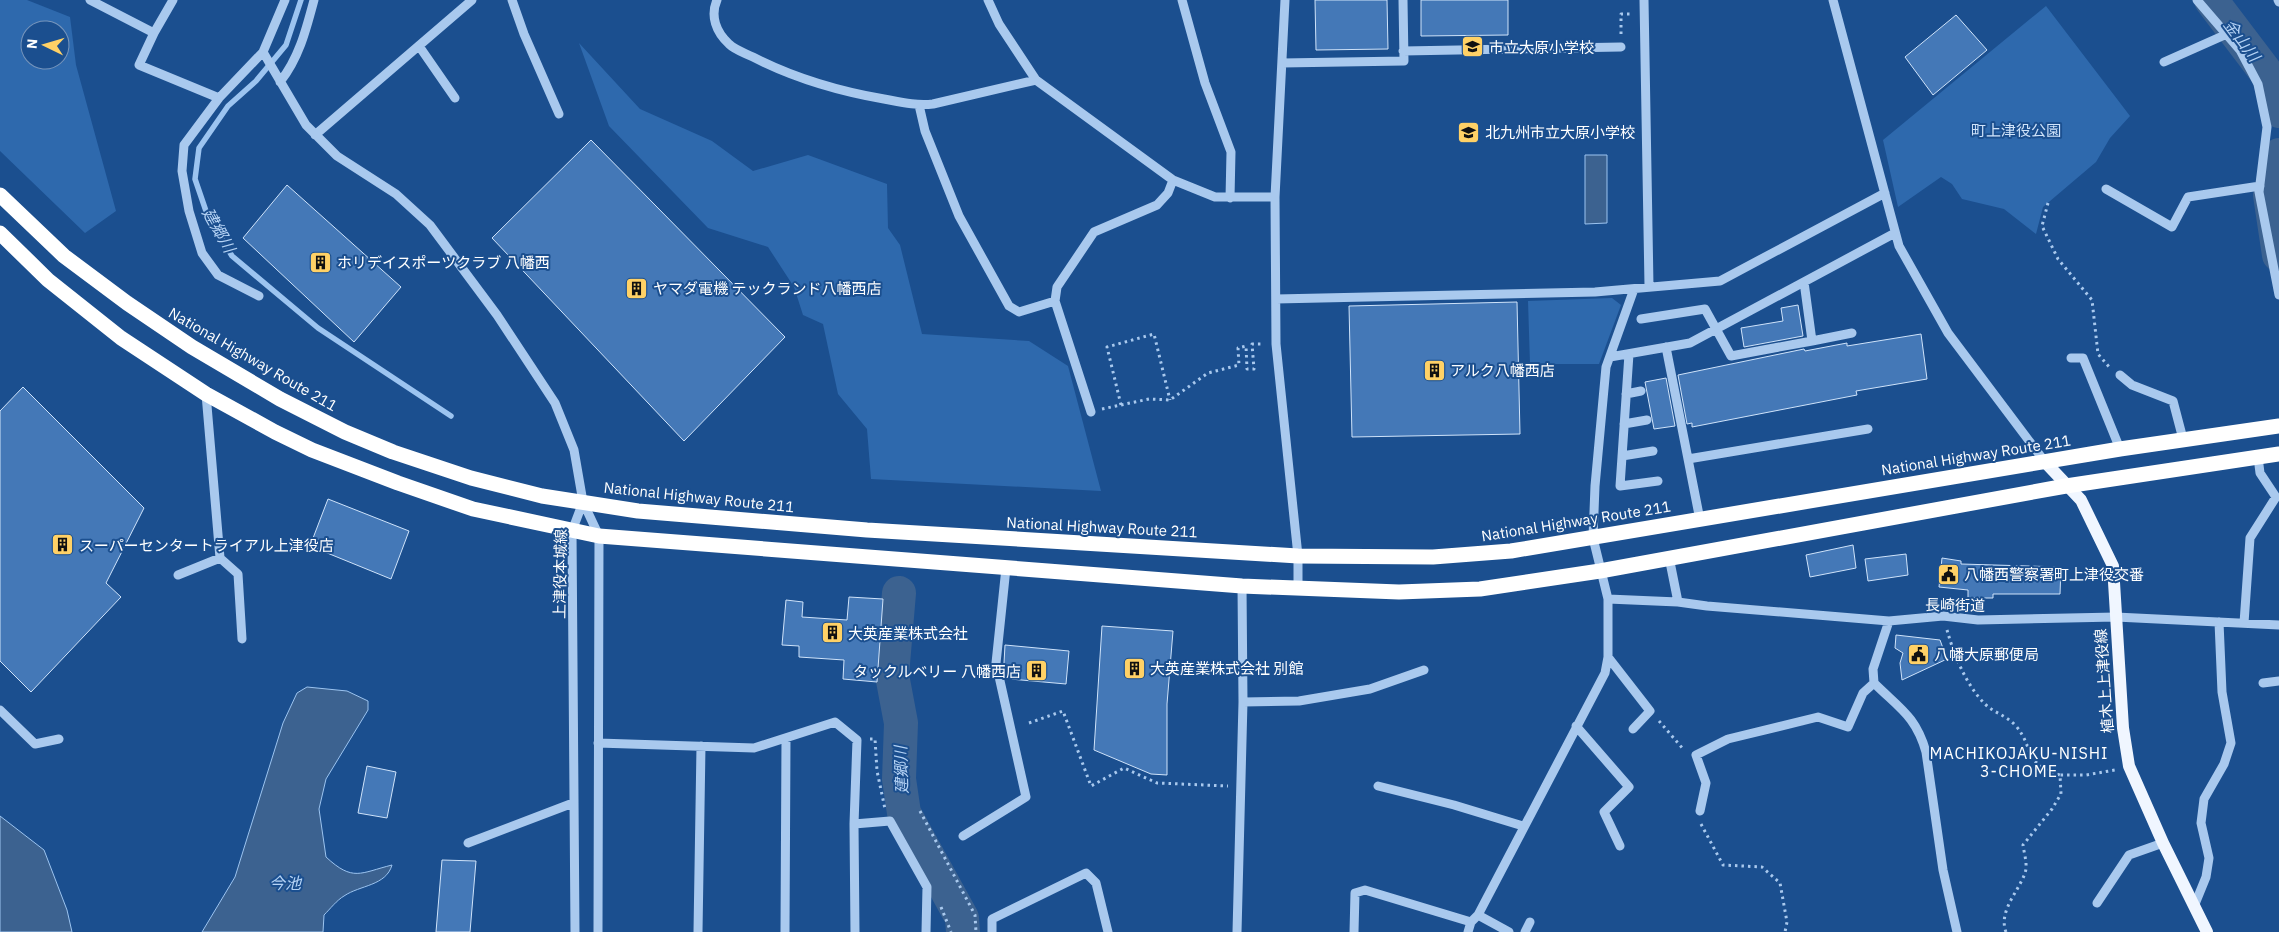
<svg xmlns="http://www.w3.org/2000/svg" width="2279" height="932" font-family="'IBM Plex Sans','Noto Sans JP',sans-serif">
	<rect width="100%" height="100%" fill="#1b4f8f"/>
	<path fill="#2e69ad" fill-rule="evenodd" d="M 0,0 L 27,0 L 70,17 L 76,65 L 116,211 L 85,233 L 0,151 ZM 30,30 L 60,30 L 60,60 L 30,60 Z
		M 2046,6 L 2130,116 L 2110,138 L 2096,162 L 2043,207 L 2036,234 L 2004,209 L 1962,199 L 1952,184 L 1941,177 L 1898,207 L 1883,140 Z
		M 579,43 L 640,109 L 712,141 L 753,171 L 808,155 L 887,184 L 888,228 L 900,245 L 922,334 L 1029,341 L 1068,366 L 1101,491 L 871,479 L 867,429 L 838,394 L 823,324 L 803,315 L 794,287 L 768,247 L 708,228 L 609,126 Z
		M 1612,298 L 1621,305 L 1599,364 L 1530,364 L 1528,301 Z"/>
	<path fill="#3c6290" stroke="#9cc4f0" d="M 1585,155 L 1607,155 L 1607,223 L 1585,224 Z
		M 307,687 L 347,691 L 368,701 L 368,710 L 326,779 L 319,809 L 326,857 C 353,882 360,873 392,865 C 386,886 360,885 344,896 C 337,900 330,909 324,915 L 323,932 L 202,932 L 235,877 L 283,723 L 297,693 Z
		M 0,816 L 44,850 L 67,910 L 72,932 L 0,932 Z"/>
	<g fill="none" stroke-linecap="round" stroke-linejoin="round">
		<path stroke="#9cc4f0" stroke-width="5.5" d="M 301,0 L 286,45 L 256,81 L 228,106 L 199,148 L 195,179 L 207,214 L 232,256 L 318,328 L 451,416"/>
		<path stroke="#3c6290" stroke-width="34" d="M 2211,0 L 2268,75 L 2279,111
			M 2279,155 L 2270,195 L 2279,255
			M 899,593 L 892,675 L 901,723 L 899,779 L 904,813 L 962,918 L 963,932"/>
	</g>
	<path fill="#4478b7" stroke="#cfe3fa" d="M 1315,0 L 1387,0 L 1388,49 L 1316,50 Z
		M 1421,0 L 1508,0 L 1508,35 L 1421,36 Z
		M 1956,15 L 1987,50 L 1933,95 L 1905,57 Z
		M 591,140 L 785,337 L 684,441 L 492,238 Z
		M 287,185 L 401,287 L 354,342 L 243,238 Z
		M 1517,302 L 1520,434 L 1352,437 L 1349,306 Z
		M 1798,305 L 1803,336 L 1744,347 L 1741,328 L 1783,321 L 1781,308 Z
		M 1921,334 L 1927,379 L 1856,391 L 1857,395 L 1692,427 L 1692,423 L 1687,424 L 1678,375 L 1804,349 L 1805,351 L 1847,343 L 1847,346 Z
		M 1666,378 L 1675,426 L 1654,429 L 1645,382 Z
		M 23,387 L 144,508 L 106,583 L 121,597 L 31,692 L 0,661 L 0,411 Z
		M 328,499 L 409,531 L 391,579 L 310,546 Z
		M 1853,545 L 1856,568 L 1810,577 L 1806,555 Z
		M 1906,554 L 1908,575 L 1868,581 L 1865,559 Z
		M 1942,558 L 1961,561 L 1961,564 L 2061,567 L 2060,594 L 1993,594 L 1993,598 L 1968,598 L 1968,590 L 1939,587 Z
		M 849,597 L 883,599 L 877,682 L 843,679 L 844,660 L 799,657 L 799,646 L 782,645 L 786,600 L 803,602 L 802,617 L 847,620 Z
		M 1102,626 L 1173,631 L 1167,704 L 1167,775 L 1151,774 L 1094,750 Z
		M 1896,635 L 1940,640 L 1947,659 L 1902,680 L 1900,663 L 1903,653 L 1895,648 Z
		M 1005,645 L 1069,651 L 1066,684 L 1010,679 L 1004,663 Z
		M 367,766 L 396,772 L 387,818 L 358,813 Z
		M 442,860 L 476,861 L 470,932 L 436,932 Z"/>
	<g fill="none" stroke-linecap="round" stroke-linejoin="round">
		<path stroke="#a9c9ee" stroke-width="3" stroke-dasharray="2.5 4" stroke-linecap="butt" d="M 1621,34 L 1621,14 L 1632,14
			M 2048,203 L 2042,226 L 2058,259 L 2092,300 L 2098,354 L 2110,368
			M 1121,405 L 1107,347 L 1154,334 L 1170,400
			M 1102,409 L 1149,399 L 1170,400 L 1208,373 L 1239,365 L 1238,348 L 1246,346 L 1247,369 L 1254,369 L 1252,344 L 1263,344
			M 1947,630 C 1954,655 1966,685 1985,704 C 1994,713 2006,715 2016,726 C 2035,749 2022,763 2060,775
			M 1659,721 L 1684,750
			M 1029,723 L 1063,711 L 1091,786 L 1124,768 L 1157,783 L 1228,786
			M 870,739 L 875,739 L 877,771 L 885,809
			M 920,811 L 975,915 L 976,932
			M 1701,824 L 1723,865 L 1762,867 L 1780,883 L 1787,922 L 1785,932
			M 941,907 L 951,932
			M 2006,932 C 1998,911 2019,891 2025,873 C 2028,865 2024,853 2023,845 L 2052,809 L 2061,794 L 2060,775 L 2086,775 L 2115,770"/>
		<path stroke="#a9c9ee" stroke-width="9" d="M 90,0 L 154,33 L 139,65 L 219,98
			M 512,0 L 524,34 L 559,114
			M 717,0 C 710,16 716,32 729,44 C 735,50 745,53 753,57 C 794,78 838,91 884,99 C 900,102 916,106 933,104 L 1036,80
			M 988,0 L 999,24 L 1036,80 L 1173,180 L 1215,197 L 1275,197
			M 1182,0 L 1205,83 L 1231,152 L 1230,198
			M 1285,0 L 1275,197 L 1276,344 L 1298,556 L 1298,588
			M 1644,0 L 1649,286
			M 1833,0 L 1899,246 L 1948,333 L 2045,462
			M 2197,0 L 2240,50 L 2258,84 L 2267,127 L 2259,192 L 2279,295
			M 2278,0 L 2279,2
			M 154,33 L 173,0
			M 419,46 L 455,98
			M 1403,51 L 1621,47
			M 263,52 L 306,125 L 337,156 L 396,194 L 430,225 L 497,315 L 555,403 L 574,450 L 583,502 L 599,536 L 598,932
			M 2164,62 L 2227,34
			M 1282,63 L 1404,61 L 1403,0
			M 280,82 C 299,58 306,30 314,0
			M 919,105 L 925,131 L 959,216 L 1009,306 L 1019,312 L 1055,301 L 1057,287 L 1094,232 L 1157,205 L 1168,193 L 1173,180
			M 315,135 L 472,0
			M 2106,189 L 2172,227 L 2188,197 L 2260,186
			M 259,296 L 218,275 L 202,253 L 189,211 L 182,171 L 184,145 L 219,98 L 263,52 L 285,0
			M 1276,299 L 1595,292 L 1720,281 L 1885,193
			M 1055,301 L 1091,412
			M 1641,319 L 1705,309 L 1731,356 L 1812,341 L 1804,282
			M 1812,341 L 1852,333
			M 1666,347 L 1700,520
			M 1629,354 L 1620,486 L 1658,481
			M 1610,357 L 1690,343 L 1895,233
			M 2071,358 L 2083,358 L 2120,449
			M 2120,375 L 2132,385 L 2173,401 L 2183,439
			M 206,394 L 220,558 L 238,574 L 242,639
			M 1626,394 L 1641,391
			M 1624,424 L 1647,420
			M 1622,456 L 1653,451
			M 1688,459 L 1868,429
			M 1669,557 L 1678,602 L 1707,606 L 1889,621 L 1943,616 L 1978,620 L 2116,617 L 2279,625
			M 178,575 L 220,558
			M 1608,599 L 1678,602
			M 1889,621 L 1873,669 L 1874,683 C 1899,708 1916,716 1926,752 L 1943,870 L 1957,932
			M 2244,623 L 2250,538 L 2276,497 L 2260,473 L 2258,457
			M 1608,657 L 1650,711 L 1633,729
			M 2263,683 L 2279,681
			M 1243,702 L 1299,701 L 1370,689 L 1424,670
			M 0,710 L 35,744 L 59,739
			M 1576,726 L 1629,787 L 1604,812 L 1620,846
			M 598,743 L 754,748 L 835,722 L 857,740 L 854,824 L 855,932
			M 1378,786 L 1454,805 L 1523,826
			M 1700,811 L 1706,783 L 1696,755 L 1728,739 L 1818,717 L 1848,727 L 1863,693 L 1874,683
			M 854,824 L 890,821 L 927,887 L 926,932
			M 963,836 L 1026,797 L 996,663 L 1006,568
			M 468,843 L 573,803
			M 2097,903 L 2129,855 L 2163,843
			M 2195,904 L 2206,877 L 2209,858 L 2201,823 L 2204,799 L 2224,764 L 2231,743 L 2222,692 L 2219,622
			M 1478,915 L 1509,932
			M 575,932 L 572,531 L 583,502
			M 698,932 L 701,746
			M 785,932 L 786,739
			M 992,932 L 992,919 L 1086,873 L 1096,883 L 1108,932
			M 1237,932 L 1243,702 L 1242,586
			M 1354,932 L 1355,893 L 1365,890 L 1471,922
			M 1468,932 L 1471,922 L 1478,915 L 1605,673 L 1608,657 L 1608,599 L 1593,538 L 1595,486 L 1606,367 L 1634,289
			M 1525,932 L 1530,922"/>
		<path stroke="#f0f6ff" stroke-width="12" d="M 2045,462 L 2081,500 L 2113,566 L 2123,728 L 2129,766 L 2163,843 L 2207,932"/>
		<path stroke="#fff" stroke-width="15" d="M 0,195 L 64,256 L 127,303 L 192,347 L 280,399 L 345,432 L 393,452 L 471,478 L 542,496 L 638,511 L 867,530 L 1298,556 L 1433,557 L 1511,551 L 2120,449 L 2279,426
			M 0,233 L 48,280 L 121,338 L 206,394 L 275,432 L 312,450 L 398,483 L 473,509 L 599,536 L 1242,586 L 1399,592 L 1480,589 L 1600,571 L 2066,486 L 2279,454"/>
	</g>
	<defs>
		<symbol id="school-square" viewBox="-11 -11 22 22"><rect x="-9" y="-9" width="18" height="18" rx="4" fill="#ffd166" stroke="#1b4f8f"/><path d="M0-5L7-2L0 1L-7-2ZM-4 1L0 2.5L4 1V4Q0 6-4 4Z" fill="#111"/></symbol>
		<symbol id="building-square" viewBox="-11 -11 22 22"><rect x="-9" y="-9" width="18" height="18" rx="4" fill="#ffd166" stroke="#1b4f8f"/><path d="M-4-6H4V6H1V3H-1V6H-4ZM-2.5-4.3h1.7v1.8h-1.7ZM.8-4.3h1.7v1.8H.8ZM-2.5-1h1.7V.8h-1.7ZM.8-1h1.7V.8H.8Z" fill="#111"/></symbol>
		<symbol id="civic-square" viewBox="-11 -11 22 22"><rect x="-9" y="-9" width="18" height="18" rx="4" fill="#ffd166" stroke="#1b4f8f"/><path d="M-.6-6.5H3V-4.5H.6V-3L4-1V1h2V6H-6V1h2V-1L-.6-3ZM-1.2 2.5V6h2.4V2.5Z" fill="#111"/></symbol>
	</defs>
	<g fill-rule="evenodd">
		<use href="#school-square" x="1460" y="34" width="25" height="25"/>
		<use href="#school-square" x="1456" y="120" width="25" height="25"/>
		<use href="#building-square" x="308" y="250" width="25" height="25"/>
		<use href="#building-square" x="624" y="276" width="25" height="25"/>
		<use href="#building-square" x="1422" y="358" width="25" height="25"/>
		<use href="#building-square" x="50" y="532" width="25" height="25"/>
		<use href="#civic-square" x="1936" y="562" width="25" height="25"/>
		<use href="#building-square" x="820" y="620" width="25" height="25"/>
		<use href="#civic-square" x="1906" y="642" width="25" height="25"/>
		<use href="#building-square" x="1122" y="656" width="25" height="25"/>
		<use href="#building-square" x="1024" y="658" width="25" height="25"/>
	</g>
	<g text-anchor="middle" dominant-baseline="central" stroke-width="4" stroke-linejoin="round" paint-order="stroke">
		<g font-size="15" fill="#fff" stroke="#1b4f8f" text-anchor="start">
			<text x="1489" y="47">市立大原小学校</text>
			<text x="1485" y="132">北九州市立大原小学校</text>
			<text x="337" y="262">ホリデイスポーツクラブ 八幡西</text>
			<text x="653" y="288">ヤマダ電機 テックランド八幡西店</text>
			<text x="1450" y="370">アルク八幡西店</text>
			<text x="79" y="545">スーパーセンタートライアル上津役店</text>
			<text x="1964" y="574">八幡西警察署町上津役交番</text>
			<text x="848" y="633">大英産業株式会社</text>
			<text x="1934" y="654">八幡大原郵便局</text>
			<text x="1150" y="668">大英産業株式会社 別館</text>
			<text x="1021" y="671" text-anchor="end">タックルベリー 八幡西店</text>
		</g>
		<g font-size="15" fill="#cfe3fa" stroke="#1b4f8f">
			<text x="2016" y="130">町上津役公園</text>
		</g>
		<g font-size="15" fill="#fff" stroke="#1b4f8f">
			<text transform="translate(253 359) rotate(30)">National Highway Route 211</text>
			<text transform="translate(1976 455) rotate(-9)">National Highway Route 211</text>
			<text transform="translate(699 497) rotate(6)">National Highway Route 211</text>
			<text transform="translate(1576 521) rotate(-9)">National Highway Route 211</text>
			<text transform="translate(1102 527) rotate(3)">National Highway Route 211</text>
			<text transform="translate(560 574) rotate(-89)">上津役本城線</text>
			<text transform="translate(1955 605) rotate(1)">長崎街道</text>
			<text transform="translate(2104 681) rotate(-94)">植木上上津役線</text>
		</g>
		<g font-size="16" font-style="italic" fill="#b5d3f5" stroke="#1b4f8f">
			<text transform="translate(2242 40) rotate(53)">金山川</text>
			<text transform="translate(219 230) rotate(60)">建郷川</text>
			<text transform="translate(901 770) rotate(-92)">建郷川</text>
			<text x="285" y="883">今池</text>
		</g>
		<g font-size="16" letter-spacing="1" fill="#fff" stroke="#1b4f8f">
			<text x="2019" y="753">MACHIKOJAKU-NISHI<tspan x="2019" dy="18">3-CHOME</tspan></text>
		</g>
	</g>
	<g transform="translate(45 45) rotate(275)"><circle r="24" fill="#1b4f8f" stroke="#7695bc"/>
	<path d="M0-4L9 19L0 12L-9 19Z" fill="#ffd166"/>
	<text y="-8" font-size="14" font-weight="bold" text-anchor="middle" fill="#ffffff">N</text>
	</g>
</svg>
